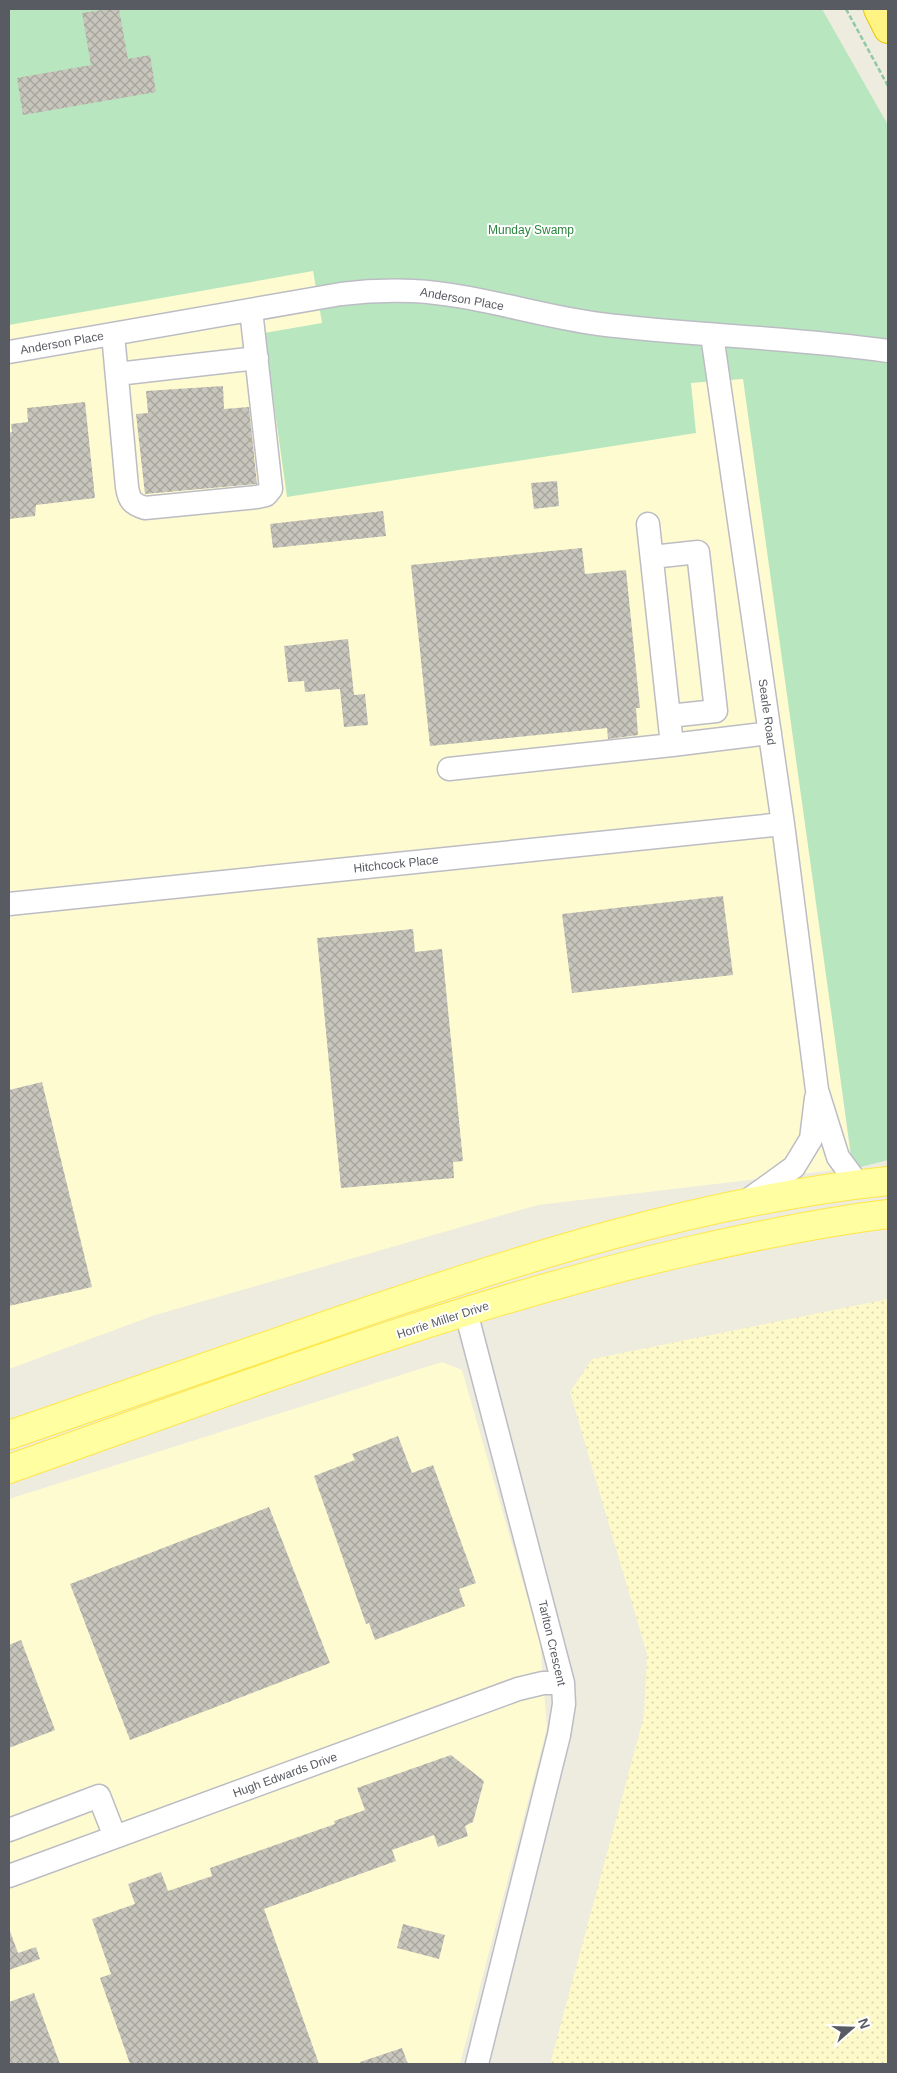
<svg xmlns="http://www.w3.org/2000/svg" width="897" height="2073" font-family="Arial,sans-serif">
	<defs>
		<pattern id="sand-dots" width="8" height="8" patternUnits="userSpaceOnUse" patternTransform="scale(1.25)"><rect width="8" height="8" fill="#fdf9c9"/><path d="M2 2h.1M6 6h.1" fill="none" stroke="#dbd8af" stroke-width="1.8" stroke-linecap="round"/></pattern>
		<pattern id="building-cross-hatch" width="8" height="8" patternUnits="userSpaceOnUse" patternTransform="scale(1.25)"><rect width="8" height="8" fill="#c8c6bc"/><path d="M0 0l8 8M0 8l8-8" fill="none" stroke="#a5a49c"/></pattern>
	</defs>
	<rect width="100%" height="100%" fill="#edecde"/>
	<path fill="#fffbd1" d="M 9,9 L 320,262 L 738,322 L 808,824 L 852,1168 L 538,1205 L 155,1315 L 9,1369 Z
		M 442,1362 L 462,1370 L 540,1642 L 547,1728 L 460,2064 L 9,2064 L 9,1499 Z"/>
	<path fill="url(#sand-dots)" d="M 888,1299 L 888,2064 L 550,2064 L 644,1716 L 647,1654 L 570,1392 L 592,1359 Z"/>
	<path fill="#b8e7bf" d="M 9,9 L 822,9 L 888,125 L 888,1160 L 853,1169 L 743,379 L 691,383 L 696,433 L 287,497 L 264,333 L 322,323 L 313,271 L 9,325 Z"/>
	<path fill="url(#building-cross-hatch)" d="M 109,9 L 119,9 L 128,59 L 150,55 L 156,92 L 23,115 L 17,78 L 91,65 L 82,13 Z
		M 223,386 L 224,409 L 249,407 L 257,484 L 145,494 L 136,414 L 148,413 L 146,391 Z
		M 85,402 L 95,498 L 36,505 L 35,516 L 9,519 L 9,433 L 12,432 L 11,424 L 28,422 L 27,408 Z
		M 557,481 L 559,506 L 534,509 L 531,483 Z
		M 383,511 L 386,536 L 273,548 L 270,524 Z
		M 582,548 L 585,574 L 626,570 L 640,708 L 636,708 L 638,735 L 608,739 L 607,728 L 430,746 L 411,565 Z
		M 348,639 L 354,695 L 365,694 L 368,725 L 344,727 L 340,689 L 305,692 L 304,681 L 288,682 L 284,646 Z
		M 723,896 L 733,975 L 572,993 L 562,914 Z
		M 413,929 L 415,952 L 442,949 L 463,1161 L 453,1162 L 454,1178 L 341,1188 L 317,938 Z
		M 42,1082 L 92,1287 L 9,1306 L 9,1090 Z
		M 398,1436 L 412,1473 L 433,1465 L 476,1583 L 459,1589 L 465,1606 L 375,1640 L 369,1623 L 366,1624 L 314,1476 L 355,1460 L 352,1454 Z
		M 269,1507 L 330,1663 L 130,1740 L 70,1584 Z
		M 21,1640 L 55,1730 L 9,1748 L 9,1645 Z
		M 451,1755 L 484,1781 L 473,1822 L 465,1826 L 468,1836 L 438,1847 L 434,1835 L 392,1850 L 396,1861 L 264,1909 L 319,2064 L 130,2064 L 100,1978 L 111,1974 L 92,1919 L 135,1904 L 128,1884 L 161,1872 L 168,1891 L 212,1876 L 210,1868 L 335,1824 L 334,1821 L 365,1810 L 357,1788 Z
		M 403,1924 L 445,1935 L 439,1959 L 397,1948 Z
		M 10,1931 L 18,1953 L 36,1947 L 40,1959 L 9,1970 L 9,1932 Z
		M 34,1993 L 60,2064 L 9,2064 L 9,2002 Z
		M 402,2048 L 408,2064 L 360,2064 L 360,2062 Z"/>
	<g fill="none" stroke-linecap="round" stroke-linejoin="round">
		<defs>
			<path id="minor" d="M 113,334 L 127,487 C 129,500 132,504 145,508 L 257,497 L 266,495 L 271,489 L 251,310
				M 712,335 L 783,824 L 817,1090 L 838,1157 L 858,1184
				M 9,352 L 341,294 C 365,291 389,290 413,291 C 475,294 537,316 599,324 C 695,336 792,337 888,351
				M 117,374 L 257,358
				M 648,524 L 672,745 L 770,733
				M 652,557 L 698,552 L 716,711 L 669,716
				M 449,769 L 672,745
				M 9,904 L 783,824
				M 744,1203 L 794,1167 L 811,1139 L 816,1098
				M 466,1312 L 563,1683 L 564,1704 L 559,1735 L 477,2064
				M 9,1830 L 99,1796 L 115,1837
				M 9,1876 L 518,1689 L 543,1683 L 563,1683"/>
			<path id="major" d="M 9,1435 C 118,1397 227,1360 336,1322 C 516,1260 698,1201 888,1181
				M 9,1469 C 233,1390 457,1304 689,1251 C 755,1236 821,1222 888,1214"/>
			<path id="highway" d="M 878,9 L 888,29"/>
		</defs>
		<use href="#minor" stroke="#bcbdc4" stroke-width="25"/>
		<use href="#major" stroke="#fee746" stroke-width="30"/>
		<use href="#highway" stroke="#ebc600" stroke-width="30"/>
		<path stroke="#91c8a9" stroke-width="2.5" stroke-dasharray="5 2.5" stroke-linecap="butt" d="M 846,9 L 888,86"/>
		<use href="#minor" stroke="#fff" stroke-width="22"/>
		<use href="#major" stroke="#fffea1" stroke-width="28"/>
		<use href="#highway" stroke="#fff383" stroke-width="28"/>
	</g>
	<g text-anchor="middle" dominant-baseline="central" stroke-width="4" stroke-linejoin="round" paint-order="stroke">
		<g font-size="12" fill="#2c853e" stroke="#fff">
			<text x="531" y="230">Munday Swamp</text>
		</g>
		<g font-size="12" fill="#585b61" stroke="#fff">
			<text transform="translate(462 299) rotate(10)">Anderson Place</text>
			<text transform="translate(62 343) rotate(-10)">Anderson Place</text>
			<text transform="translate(767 712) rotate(82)">Searle Road</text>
			<text transform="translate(396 864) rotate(-6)">Hitchcock Place</text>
			<text transform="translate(443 1320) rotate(-18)">Horrie Miller Drive</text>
			<text transform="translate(552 1643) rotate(77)">Tarlton Crescent</text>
			<text transform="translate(285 1775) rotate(-20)">Hugh Edwards Drive</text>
		</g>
	</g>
	<rect width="897" height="2073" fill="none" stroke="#585b61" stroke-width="20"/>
	<g transform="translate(852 2028) rotate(70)" stroke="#ffffff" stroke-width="4" paint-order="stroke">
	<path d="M0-4L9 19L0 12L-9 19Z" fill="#585b61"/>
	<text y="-8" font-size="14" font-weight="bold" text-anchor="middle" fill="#585b61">N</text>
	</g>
</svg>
